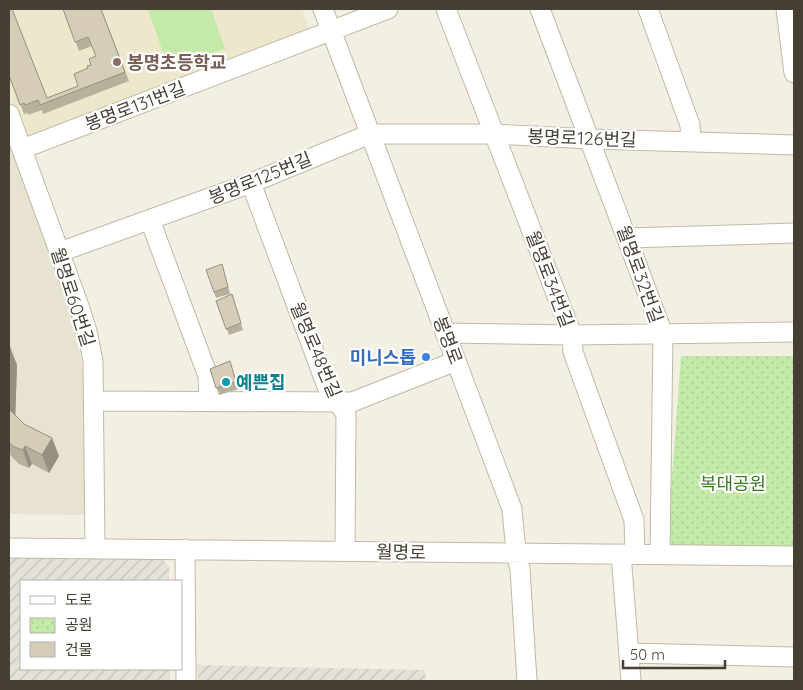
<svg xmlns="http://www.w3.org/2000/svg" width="803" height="690" font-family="Quicksand,'Noto Sans KR',sans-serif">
	<defs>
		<pattern id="industrial-furrows" width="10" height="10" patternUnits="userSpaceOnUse" patternTransform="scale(1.25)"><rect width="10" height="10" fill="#e4e1d8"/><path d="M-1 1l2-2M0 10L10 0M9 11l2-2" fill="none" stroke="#c5c2ba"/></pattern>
		<pattern id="park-dots" width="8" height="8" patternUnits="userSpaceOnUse" patternTransform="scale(1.25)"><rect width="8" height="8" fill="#c3eaa8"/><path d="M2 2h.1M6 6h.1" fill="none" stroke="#a9ca91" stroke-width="1.8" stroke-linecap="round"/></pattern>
	</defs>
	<rect width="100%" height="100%" fill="#f3f0e3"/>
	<path fill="#e7e3d0" d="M 9,141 L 73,310 L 86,392 L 86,515 L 9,514 Z"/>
	<path fill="url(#industrial-furrows)" d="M 9,551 L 161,557 L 169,567 L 169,581 L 21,581 L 21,669 L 170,669 L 170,681 L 9,681 Z
		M 197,665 L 425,670 L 426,681 L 198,681 Z"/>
	<path fill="#ede8cb" d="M 9,9 L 302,9 L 310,31 L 25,136 L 9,94 Z"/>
	<path fill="url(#park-dots)" d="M 681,356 L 794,356 L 794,547 L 667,545 Z"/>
	<path fill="#c3eaa8" d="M 148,9 L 211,9 L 225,49 L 168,67 Z"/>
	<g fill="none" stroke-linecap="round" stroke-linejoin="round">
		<defs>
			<path id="minor" d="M 323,9 L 512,509 L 516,553 L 520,569 L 527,681
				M 446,9 L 572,335 L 573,352 L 634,520 L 635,554
				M 540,9 L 663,334 L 660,554
				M 648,9 L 690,125 L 691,142
				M 786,9 L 794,73
				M 9,114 L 79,306 L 87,331 L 93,361 L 95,549
				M 22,149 L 388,9
				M 251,183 L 328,389 L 346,414 L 345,551
				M 150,220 L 208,376 L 209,400
				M 627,238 L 794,233
				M 60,252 L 251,183 L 370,134 L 494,134 L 590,139 L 794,145
				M 445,333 L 572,335 L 794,332
				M 95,401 L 352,402 L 456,361
				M 9,548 L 794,556
				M 185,549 L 186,681
				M 621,554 L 631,681
				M 629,653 L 794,657"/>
		</defs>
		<use href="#minor" stroke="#bfb9a5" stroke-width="21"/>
		<use href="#minor" stroke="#fff" stroke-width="19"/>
	</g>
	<path fill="#b7b09d" d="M 63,9 L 101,9 L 129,81 L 43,114 L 42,110 L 28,115 L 28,113 L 24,114 L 9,75 L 47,98 L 78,86 L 96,56 L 92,46 L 79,51 Z
		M 222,264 L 230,294 L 216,298 L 206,270 Z
		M 232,294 L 243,330 L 229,335 L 216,301 Z
		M 9,347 L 10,347 L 17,365 L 15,415 L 24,424 L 52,438 L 59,456 L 49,473 L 32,464 L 29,468 L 19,464 L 11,456 L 9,450 Z
		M 230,361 L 239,389 L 219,395 L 210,369 Z"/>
	<path fill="#959080" d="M 9,290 L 10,293 L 9,342 Z
		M 10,347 L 17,365 L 15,427 L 9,410 Z
		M 52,438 L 59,456 L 49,473 L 42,455 Z
		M 25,446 L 32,464 L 29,468 L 23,450 Z"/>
	<path fill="#d5cdb7" stroke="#959080" d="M 9,9 L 12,9 L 47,98 L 78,86 L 74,74 L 88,68 L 87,66 L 91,65 L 89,59 L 96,56 L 88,37 L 75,42 L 63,9 L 101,9 L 125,72 L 40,105 L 38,100 L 25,105 L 24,103 L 20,105 L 9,75 Z
		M 222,264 L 228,287 L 214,292 L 206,270 Z
		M 232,294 L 241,323 L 226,329 L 216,301 Z
		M 9,347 L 10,347 L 9,396 Z
		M 230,361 L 236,382 L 216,388 L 210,369 Z
		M 9,409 L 24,424 L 52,438 L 42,455 L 25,446 L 23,450 L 12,446 L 9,442 Z"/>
	<circle fill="#8d6e63" stroke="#fff" stroke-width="2" cx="117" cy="62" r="5"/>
	<circle fill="#3f7fe0" stroke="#fff" stroke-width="2" cx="426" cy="357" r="5"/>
	<circle fill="#0f9aa8" stroke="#fff" stroke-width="2" cx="226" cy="382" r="5"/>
	<g text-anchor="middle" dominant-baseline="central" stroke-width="4.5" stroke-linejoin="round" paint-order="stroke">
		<g font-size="18" font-weight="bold" fill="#785e54" stroke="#fff" text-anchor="start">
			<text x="127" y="62">봉명초등학교</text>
		</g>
		<g font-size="18" fill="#454033" stroke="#fff">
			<text transform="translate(135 106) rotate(-21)">봉명로131번길</text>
			<text transform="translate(582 138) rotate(2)">봉명로126번길</text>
			<text transform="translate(260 178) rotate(-22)">봉명로125번길</text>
			<text transform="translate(640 274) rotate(70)">월명로32번길</text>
			<text transform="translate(550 279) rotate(69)">월명로34번길</text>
			<text transform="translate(73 297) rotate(72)">월명로60번길</text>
			<text transform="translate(448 340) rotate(69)">봉명로</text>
			<text transform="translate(316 350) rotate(67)">월명로48번길</text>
			<text transform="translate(401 552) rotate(1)">월명로</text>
		</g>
		<g font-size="18" font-weight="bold" fill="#366cbe" stroke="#fff" text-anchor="end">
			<text x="416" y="357">미니스톱</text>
		</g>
		<g font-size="18" font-weight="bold" fill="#0d838f" stroke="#fff" text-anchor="start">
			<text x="236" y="382">예쁜집</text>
		</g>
		<g font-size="18" fill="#377a22" stroke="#fff">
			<text x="733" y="483">복대공원</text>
		</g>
	</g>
	<rect width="803" height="690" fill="none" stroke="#454033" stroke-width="20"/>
	<rect x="20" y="580" width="162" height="90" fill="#ffffff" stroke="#b5b3ad"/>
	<rect x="30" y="596" width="25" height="8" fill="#ffffff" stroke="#b5b3ad"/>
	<text x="65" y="605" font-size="15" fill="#454033">도로</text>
	<rect x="30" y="618" width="25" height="15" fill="url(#park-dots)" stroke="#b5b3ad"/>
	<text x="65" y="630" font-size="15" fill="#454033">공원</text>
	<rect x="30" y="642" width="25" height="15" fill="#d5cdb7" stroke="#b5b3ad"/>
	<text x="65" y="655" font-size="15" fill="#454033">건물</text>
	<path d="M623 660v8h102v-8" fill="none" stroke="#454033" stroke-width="2.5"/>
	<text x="630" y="660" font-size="15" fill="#454033" stroke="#ffffff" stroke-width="4" paint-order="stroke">50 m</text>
</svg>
